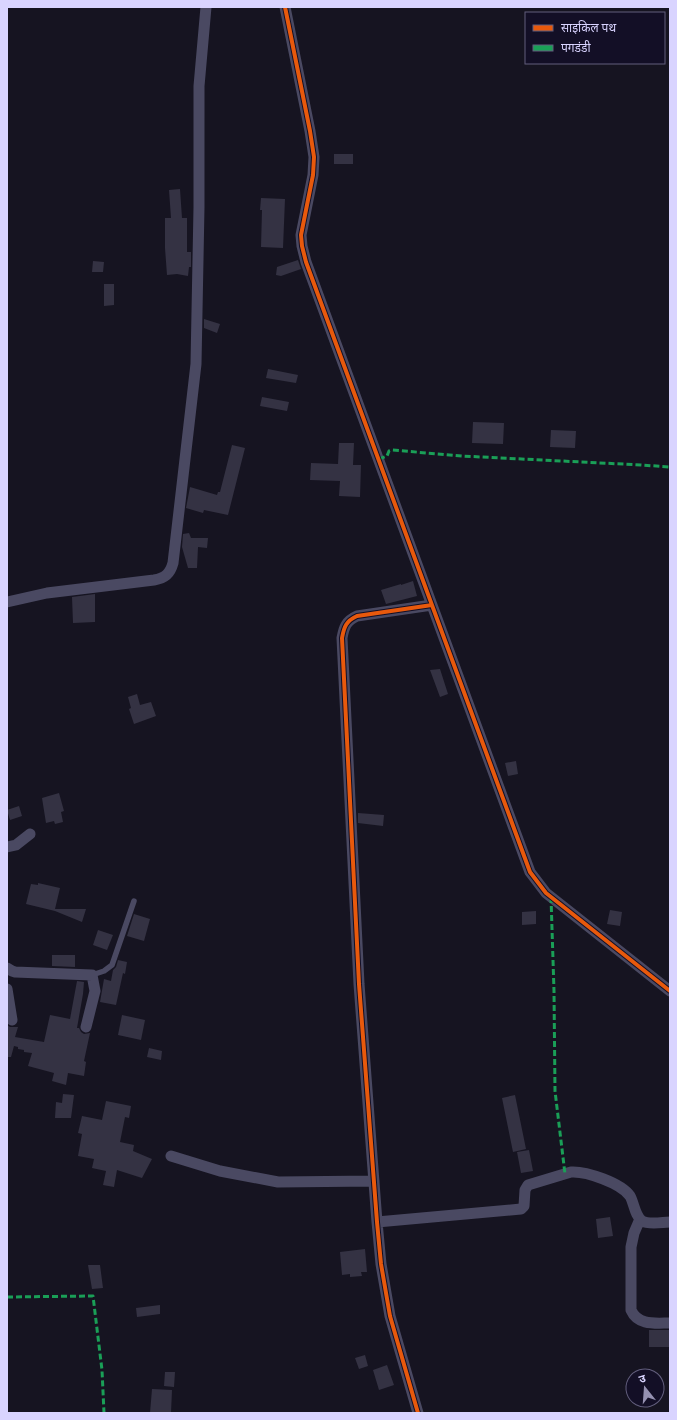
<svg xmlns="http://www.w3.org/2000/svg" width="677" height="1420" font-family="'Golos Text','Noto Sans Devanagari',sans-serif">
	<rect width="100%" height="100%" fill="#161421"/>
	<path fill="#343243" d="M 334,154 L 353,154 L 353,164 L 334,164 Z
		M 180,189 L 182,218 L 187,218 L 187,252 L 191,252 L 191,267 L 189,267 L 188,276 L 177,274 L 167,275 L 165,248 L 165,218 L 171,218 L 169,190 Z
		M 261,198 L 285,199 L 283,248 L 261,247 L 262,210 L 260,210 Z
		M 298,260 L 301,269 L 281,276 L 276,275 L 277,267 Z
		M 93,261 L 104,262 L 103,272 L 92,272 Z
		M 104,284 L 114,284 L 114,305 L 104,306 Z
		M 204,319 L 220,324 L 217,333 L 204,328 Z
		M 268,369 L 298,375 L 296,383 L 266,378 Z
		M 262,397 L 289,402 L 287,411 L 260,406 Z
		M 473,422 L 504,423 L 503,444 L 472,443 Z
		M 551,430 L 576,431 L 575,448 L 550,447 Z
		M 339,443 L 354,443 L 353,465 L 361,465 L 360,497 L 339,496 L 340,481 L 310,480 L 311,463 L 338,464 Z
		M 232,445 L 245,448 L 228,515 L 204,510 L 203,513 L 186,508 L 190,487 L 217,495 L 218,492 L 220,492 Z
		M 189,533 L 191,538 L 208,538 L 207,548 L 198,547 L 197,568 L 188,568 L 182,547 L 183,534 Z
		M 413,581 L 417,596 L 386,604 L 381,590 L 401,584 L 401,585 Z
		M 95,594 L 95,622 L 73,623 L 72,597 Z
		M 440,669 L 448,694 L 440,697 L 430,670 Z
		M 137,694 L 140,705 L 151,702 L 156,716 L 134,724 L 129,709 L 131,708 L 128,697 Z
		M 516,761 L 518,774 L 508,776 L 505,763 Z
		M 59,793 L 64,811 L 61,812 L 63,822 L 55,824 L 54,821 L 46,823 L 42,798 Z
		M 19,806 L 22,816 L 10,820 L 7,810 Z
		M 358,813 L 384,815 L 383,826 L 358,823 Z
		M 38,883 L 60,888 L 55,909 L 86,909 L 82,922 L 55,911 L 26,904 L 31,884 L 38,885 Z
		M 610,910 L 622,912 L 620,926 L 607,924 Z
		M 536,911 L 536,924 L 522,925 L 522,912 Z
		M 134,914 L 150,919 L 144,941 L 127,936 Z
		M 98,930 L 113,935 L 107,950 L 93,945 Z
		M 52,955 L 75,955 L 75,967 L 52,966 Z
		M 118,960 L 127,962 L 125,974 L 123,973 L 116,1005 L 100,1002 L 104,979 L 111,981 L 113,970 L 116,967 Z
		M 77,981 L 84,982 L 83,994 L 77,1028 L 79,1028 L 81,1032 L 84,1034 L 90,1033 L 84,1061 L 86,1062 L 84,1076 L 68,1073 L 66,1085 L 52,1081 L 54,1073 L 28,1066 L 32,1053 L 24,1052 L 24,1050 L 18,1049 L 18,1047 L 14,1046 L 11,1057 L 7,1057 L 7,1025 L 10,1027 L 18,1027 L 15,1037 L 44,1042 L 50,1015 L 70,1019 Z
		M 122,1015 L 145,1020 L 141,1040 L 118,1035 Z
		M 149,1048 L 162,1051 L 161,1060 L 147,1057 Z
		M 63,1094 L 74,1095 L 71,1118 L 55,1118 L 56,1102 L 62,1103 Z
		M 515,1095 L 526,1149 L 513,1152 L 502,1098 Z
		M 106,1101 L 131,1106 L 129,1118 L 125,1117 L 120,1142 L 134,1145 L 133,1151 L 152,1159 L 142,1178 L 117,1170 L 114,1187 L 103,1185 L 106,1171 L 92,1168 L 94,1159 L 78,1156 L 82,1134 L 78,1133 L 82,1116 L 102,1120 Z
		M 529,1150 L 533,1171 L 521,1173 L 517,1152 Z
		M 610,1217 L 613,1236 L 598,1238 L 596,1219 Z
		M 365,1249 L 367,1272 L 361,1272 L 362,1276 L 350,1277 L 350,1274 L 342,1275 L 340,1252 Z
		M 88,1265 L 100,1265 L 103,1288 L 92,1289 Z
		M 160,1305 L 160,1314 L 137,1317 L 136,1308 Z
		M 649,1330 L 670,1330 L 670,1347 L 649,1347 Z
		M 365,1355 L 368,1366 L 359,1369 L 355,1358 Z
		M 387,1365 L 394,1385 L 379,1390 L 373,1370 Z
		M 165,1372 L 175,1372 L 174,1387 L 164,1386 Z
		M 152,1389 L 172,1390 L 171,1413 L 150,1413 Z"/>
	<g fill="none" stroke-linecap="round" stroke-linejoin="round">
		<path stroke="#4a4962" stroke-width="5.5" d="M 92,975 L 104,971 L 112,965 L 134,901"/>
		<path stroke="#4a4962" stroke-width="11" d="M 285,7 L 310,131 L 314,157 L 313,175 L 301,235 L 302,246 L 306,262 L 530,872 L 546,893 L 670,991
			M 7,602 L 47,593 L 154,580 C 165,578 170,574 173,563 L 196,364 L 199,207 L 199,86 L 206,7
			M 7,847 L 16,845 L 30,834
			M 7,968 L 12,971 L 15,972 L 92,975 L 95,991 L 86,1027
			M 7,989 L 12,1020
			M 171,1156 L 220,1171 L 278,1182 L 374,1181
			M 640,1219 L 634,1233 L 631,1247 L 631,1310 C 638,1326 656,1323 670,1323
			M 377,1222 L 521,1209 L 524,1206 L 525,1190 L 528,1185 L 571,1172 C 586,1171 621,1183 630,1196 C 634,1203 635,1216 642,1221 C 649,1225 663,1222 670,1222
			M 418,1413 L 390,1316 L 381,1264 L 377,1222 L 359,984 L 342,638 C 344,627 346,621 357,616 L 432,605"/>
		<path stroke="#1a9f57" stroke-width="3" stroke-dasharray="6 3" stroke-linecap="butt" d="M 379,459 L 387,456 L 389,451 L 392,450 L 462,456 L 641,465 L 670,467
			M 551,897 L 554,991 L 555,1091 L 565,1174
			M 7,1297 L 93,1296 L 102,1370 L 104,1413"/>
		<defs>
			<path id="cycleway" d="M 285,7 L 310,131 L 314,157 L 313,175 L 301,235 L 302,246 L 306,262 L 530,872 L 546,893 L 670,991
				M 418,1413 L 390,1316 L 381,1264 L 377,1222 L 359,984 L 342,638 C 344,627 346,621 357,616 L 432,605"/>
		</defs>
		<use href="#cycleway" stroke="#130f26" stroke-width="6"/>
		<use href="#cycleway" stroke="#e8590c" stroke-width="4"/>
	</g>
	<rect width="677" height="1420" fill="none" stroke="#d9d4ff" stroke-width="16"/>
	<rect x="525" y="12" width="140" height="52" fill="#130f26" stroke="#625e7d"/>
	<rect x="533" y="25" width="20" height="6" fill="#e8590c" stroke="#625e7d"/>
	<text x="561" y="32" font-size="12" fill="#d9d4ff">साइकिल पथ</text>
	<rect x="533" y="45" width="20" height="6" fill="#1a9f57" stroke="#625e7d"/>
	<text x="561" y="52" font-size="12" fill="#d9d4ff">पगडंडी</text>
	<g transform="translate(645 1388) rotate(343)"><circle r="19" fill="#130f26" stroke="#625e7d"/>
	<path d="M0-3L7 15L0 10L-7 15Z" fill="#9591b1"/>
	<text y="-6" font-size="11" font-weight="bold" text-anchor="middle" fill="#d9d4ff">उ</text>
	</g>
</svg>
